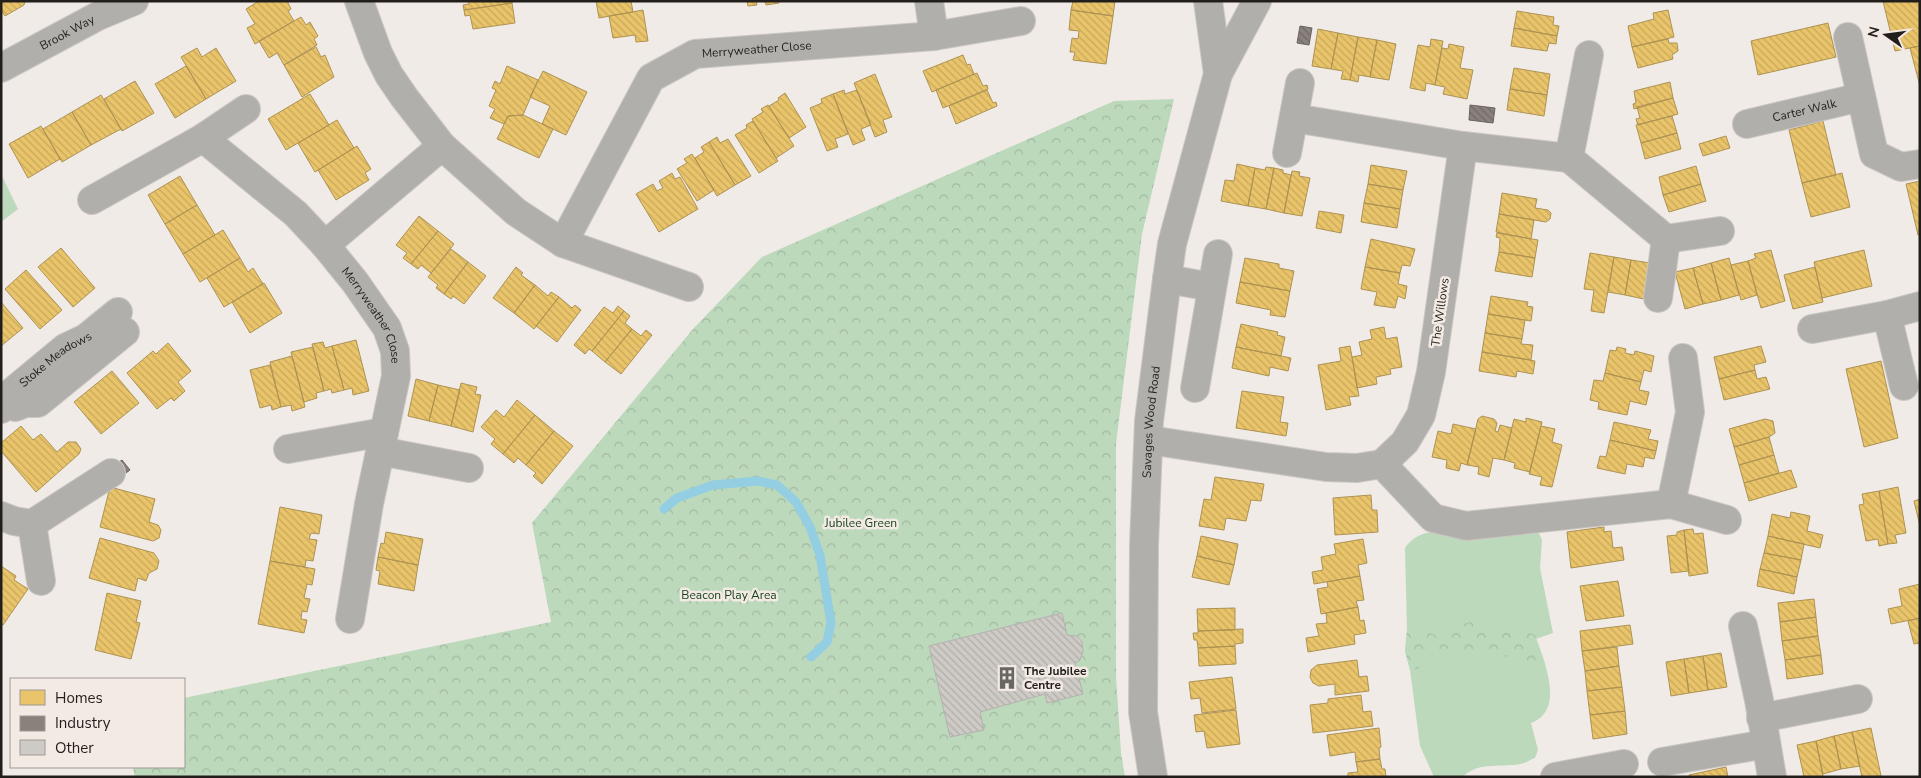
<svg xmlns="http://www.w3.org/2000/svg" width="1921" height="778" font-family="'Nunito Sans',sans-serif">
	<defs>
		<pattern id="forest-crowns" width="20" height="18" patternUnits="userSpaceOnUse" patternTransform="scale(1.25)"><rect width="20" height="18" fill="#bcd9bc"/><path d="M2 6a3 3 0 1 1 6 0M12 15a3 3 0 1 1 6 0" fill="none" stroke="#a1baa1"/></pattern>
		<pattern id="homes-back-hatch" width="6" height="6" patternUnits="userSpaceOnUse" patternTransform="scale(1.25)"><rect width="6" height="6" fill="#e9c46a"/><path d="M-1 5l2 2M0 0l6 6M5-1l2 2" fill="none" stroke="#c8a85b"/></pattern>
		<pattern id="industry-back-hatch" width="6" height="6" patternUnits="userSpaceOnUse" patternTransform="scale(1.25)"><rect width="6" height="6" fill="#8a817c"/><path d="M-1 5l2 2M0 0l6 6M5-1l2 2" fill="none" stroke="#706965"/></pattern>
		<pattern id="building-back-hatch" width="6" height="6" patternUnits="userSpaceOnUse" patternTransform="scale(1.25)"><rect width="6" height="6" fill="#cecbc7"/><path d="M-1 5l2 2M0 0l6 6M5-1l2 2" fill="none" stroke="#b1aeaa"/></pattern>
	</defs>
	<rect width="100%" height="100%" fill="#f0ebe6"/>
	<path fill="#bcd9bc" d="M 1,174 L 18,209 L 1,222 Z
		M 1441,530 L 1538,531 L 1542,540 L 1540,568 L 1553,633 L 1536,639 C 1545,663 1565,711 1531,723 L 1538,750 L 1535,758 C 1531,759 1528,762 1524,763 C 1504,769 1478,760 1463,777 L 1434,777 L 1420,746 L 1410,670 L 1405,651 L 1407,630 L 1405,548 C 1415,534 1425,533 1441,530 Z"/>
	<path fill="url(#forest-crowns)" d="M 1174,99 L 1142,234 L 1116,444 L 1116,676 L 1121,753 L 1125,777 L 135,777 L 133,767 L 184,767 L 184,698 L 551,622 L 532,523 L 693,329 L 762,257 L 1114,101 Z
		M 1471,622 L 1489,629 L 1507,625 L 1535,635 L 1545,663 L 1531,671 L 1509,656 L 1490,658 L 1471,652 L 1425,656 L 1418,669 L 1410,670 L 1405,651 L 1407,630 L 1415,627 L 1435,635 L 1447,627 Z"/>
	<path fill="url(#homes-back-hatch)" stroke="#ad9253" d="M 1,1 L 25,1 L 24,5 L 5,16 L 1,10 Z
		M 259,1 L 287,1 L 291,9 L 288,11 L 294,21 L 255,44 L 247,28 L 255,24 L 246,9 Z
		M 468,1 L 512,1 L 512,3 L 464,10 L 463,5 L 469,4 Z
		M 596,1 L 631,1 L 633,12 L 599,18 Z
		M 747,1 L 756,1 L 757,5 L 748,6 Z
		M 765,1 L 778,1 L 779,3 L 766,5 Z
		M 1073,1 L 1115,1 L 1113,16 L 1071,10 Z
		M 1883,1 L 1919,1 L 1920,46 L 1895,51 Z
		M 512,3 L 515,23 L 473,29 L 470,15 L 465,16 L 464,10 Z
		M 643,10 L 648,41 L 636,42 L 635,35 L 613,38 L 609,16 Z
		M 1071,10 L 1113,16 L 1106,64 L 1073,60 L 1075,52 L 1070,52 L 1072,38 L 1078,39 L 1079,31 L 1069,30 Z
		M 1668,10 L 1674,37 L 1632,47 L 1628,26 L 1654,19 L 1653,13 Z
		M 1517,11 L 1554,17 L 1553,25 L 1559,26 L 1557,36 L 1514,28 Z
		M 301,17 L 306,25 L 310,22 L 318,36 L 314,39 L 317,45 L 284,65 L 277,53 L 269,58 L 259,41 Z
		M 1828,23 L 1836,57 L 1758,75 L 1751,41 Z
		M 1514,28 L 1557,36 L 1556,44 L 1549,43 L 1547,51 L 1511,46 Z
		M 1318,29 L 1338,33 L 1331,69 L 1312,66 Z
		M 1338,33 L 1358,37 L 1350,80 L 1341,79 L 1343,71 L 1331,69 Z
		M 1358,37 L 1377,40 L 1370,77 L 1359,75 L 1358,82 L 1350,80 Z
		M 1431,39 L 1443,41 L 1435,85 L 1426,83 L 1425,91 L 1410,88 L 1418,45 L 1430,47 Z
		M 1668,39 L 1669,43 L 1677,43 L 1678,51 L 1672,55 L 1673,59 L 1638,68 L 1632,47 Z
		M 1377,40 L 1396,44 L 1389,80 L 1370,77 Z
		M 1449,44 L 1464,47 L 1460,68 L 1473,70 L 1467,99 L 1443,94 L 1445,87 L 1435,85 L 1442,48 L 1448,49 Z
		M 1920,46 L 1920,86 L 1910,48 Z
		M 316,47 L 321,57 L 325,55 L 334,77 L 302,97 L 284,65 Z
		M 197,48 L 202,57 L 216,48 L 236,81 L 206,99 L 181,57 Z
		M 963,55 L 967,65 L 970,64 L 974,74 L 932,92 L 923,71 Z
		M 186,66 L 206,99 L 175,118 L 155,84 Z
		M 507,66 L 538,80 L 523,115 L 508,116 L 504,124 L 490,118 L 495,109 L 489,106 L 496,90 L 492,88 L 495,81 L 500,84 Z
		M 1514,68 L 1550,74 L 1547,95 L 1510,89 Z
		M 543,71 L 587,92 L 566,135 L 542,124 L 550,106 L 530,97 Z
		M 977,73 L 983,86 L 987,85 L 988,89 L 943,108 L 936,90 Z
		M 875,74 L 892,117 L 883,120 L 887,132 L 875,137 L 854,83 Z
		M 135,81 L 154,113 L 122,131 L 104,99 Z
		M 1670,82 L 1673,98 L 1634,109 L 1633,104 L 1636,103 L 1634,91 Z
		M 1510,89 L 1547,95 L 1544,116 L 1507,110 Z
		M 844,90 L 845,94 L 857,90 L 871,125 L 861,129 L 865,140 L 853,145 L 833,94 Z
		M 987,90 L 993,103 L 996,102 L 997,106 L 956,124 L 949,106 Z
		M 785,93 L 806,127 L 789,138 L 769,106 L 779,100 L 778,98 Z
		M 310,94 L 329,125 L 286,150 L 268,119 Z
		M 833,94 L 848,134 L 835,139 L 838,147 L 827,151 L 810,108 L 822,103 L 821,99 Z
		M 101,95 L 121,129 L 91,145 L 72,112 Z
		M 1673,98 L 1678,114 L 1638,125 L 1636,119 L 1640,118 L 1637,107 Z
		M 768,105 L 794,146 L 776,158 L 752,119 L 763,112 L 761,109 Z
		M 72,112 L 91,145 L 62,162 L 43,129 Z
		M 523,115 L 553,129 L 539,158 L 497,139 L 508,116 Z
		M 1672,116 L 1677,133 L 1641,143 L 1636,125 Z
		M 337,120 L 354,148 L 315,172 L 298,143 Z
		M 753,121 L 778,161 L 759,173 L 735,135 L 747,128 L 746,125 Z
		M 1823,121 L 1836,175 L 1802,183 L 1789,130 Z
		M 41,126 L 60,159 L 28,178 L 9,144 Z
		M 1677,133 L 1681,149 L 1645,159 L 1641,143 Z
		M 1726,136 L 1730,148 L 1703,156 L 1699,144 Z
		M 717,137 L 720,143 L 728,139 L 751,176 L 735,185 L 709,142 Z
		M 709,142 L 735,185 L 717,196 L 695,158 L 704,152 L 701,147 Z
		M 357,146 L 371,169 L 365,173 L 369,180 L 336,200 L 318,170 Z
		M 692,154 L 714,190 L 697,201 L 677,169 L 687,163 L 684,159 Z
		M 1237,164 L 1255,168 L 1248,206 L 1221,201 L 1225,180 L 1234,181 Z
		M 1371,165 L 1407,171 L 1403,190 L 1368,184 Z
		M 1696,166 L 1701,184 L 1663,195 L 1659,177 Z
		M 1266,167 L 1274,168 L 1266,209 L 1248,206 L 1255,168 L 1265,170 Z
		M 1274,168 L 1283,170 L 1283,173 L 1291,175 L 1284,213 L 1266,209 Z
		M 1292,171 L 1300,172 L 1299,176 L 1310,178 L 1302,216 L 1284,213 Z
		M 672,173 L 675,179 L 680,177 L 698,209 L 659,232 L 636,194 L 653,184 L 657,191 L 663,188 L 659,181 Z
		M 1842,173 L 1850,207 L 1811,217 L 1802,183 Z
		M 180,176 L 197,205 L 165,224 L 148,195 Z
		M 1920,181 L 1920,234 L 1918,235 L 1906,184 Z
		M 1368,184 L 1403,190 L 1400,209 L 1364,203 Z
		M 1701,184 L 1706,201 L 1669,212 L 1663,195 Z
		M 1502,193 L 1537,199 L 1535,208 L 1548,210 L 1551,213 L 1550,219 L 1546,222 L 1499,214 Z
		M 1364,203 L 1400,209 L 1397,228 L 1361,222 Z
		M 197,205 L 215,235 L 183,254 L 165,224 Z
		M 1319,211 L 1344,215 L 1341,233 L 1316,228 Z
		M 1499,214 L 1534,220 L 1531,239 L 1496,232 Z
		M 419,216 L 438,231 L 411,264 L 403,258 L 407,253 L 396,245 Z
		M 223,230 L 240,258 L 200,282 L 183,254 Z
		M 438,231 L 454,244 L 431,273 L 421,265 L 418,269 L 411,264 Z
		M 1497,233 L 1538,240 L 1535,258 L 1499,252 L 1500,238 L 1496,237 Z
		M 1371,239 L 1415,249 L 1410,266 L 1402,265 L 1400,273 L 1365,267 Z
		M 61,248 L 95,288 L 73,307 L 38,267 Z
		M 451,249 L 468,262 L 444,294 L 436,288 L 438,285 L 428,277 Z
		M 1771,250 L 1785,301 L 1761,308 L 1748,261 L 1756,258 L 1754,254 Z
		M 1864,250 L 1872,286 L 1822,298 L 1814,262 Z
		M 1499,252 L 1535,258 L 1532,277 L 1495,271 Z
		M 1590,253 L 1614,257 L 1604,313 L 1591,311 L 1594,290 L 1584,289 Z
		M 1614,257 L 1631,260 L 1625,295 L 1608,292 Z
		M 240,258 L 248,272 L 253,268 L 263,284 L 224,307 L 207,278 Z
		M 1245,258 L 1279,264 L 1279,268 L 1294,271 L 1290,291 L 1240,282 Z
		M 1729,258 L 1739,295 L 1721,300 L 1711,263 Z
		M 1631,260 L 1650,263 L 1644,299 L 1625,295 Z
		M 1748,261 L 1757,295 L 1741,300 L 1731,265 Z
		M 468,262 L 486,276 L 464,304 L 453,296 L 451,299 L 444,294 Z
		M 1711,263 L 1721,300 L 1703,304 L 1693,268 Z
		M 516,267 L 523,273 L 521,275 L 535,285 L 514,313 L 493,298 Z
		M 1365,267 L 1400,273 L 1398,284 L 1407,286 L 1405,299 L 1398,296 L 1395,308 L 1374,305 L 1377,292 L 1361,289 Z
		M 1815,267 L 1823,302 L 1793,309 L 1784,275 Z
		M 1693,268 L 1703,304 L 1685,309 L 1675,272 Z
		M 26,270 L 62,310 L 40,329 L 5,289 Z
		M 1240,282 L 1290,291 L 1285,317 L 1270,315 L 1271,310 L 1236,303 Z
		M 264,283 L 282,313 L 250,333 L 232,302 Z
		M 535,285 L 548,296 L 551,292 L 559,297 L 534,329 L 514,313 Z
		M 1491,296 L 1528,302 L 1527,306 L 1533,307 L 1531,321 L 1488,314 Z
		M 559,297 L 572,308 L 575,305 L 581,310 L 557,342 L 536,326 Z
		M 1,302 L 23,328 L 1,346 Z
		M 618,306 L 624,311 L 592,351 L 589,349 L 585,354 L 574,345 L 604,307 L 613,313 Z
		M 624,311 L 630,316 L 625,323 L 632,329 L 605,362 L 592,351 Z
		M 1488,314 L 1525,320 L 1522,339 L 1485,333 Z
		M 1241,324 L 1278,332 L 1277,335 L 1285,337 L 1281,356 L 1236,347 Z
		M 1384,327 L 1386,339 L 1397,337 L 1402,367 L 1390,369 L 1391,374 L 1376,377 L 1377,384 L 1357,388 L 1352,357 L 1362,355 L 1359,342 L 1372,339 L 1370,330 Z
		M 632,329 L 641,336 L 646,330 L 652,335 L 621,374 L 605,362 Z
		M 1485,333 L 1522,339 L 1521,344 L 1533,345 L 1531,360 L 1482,352 Z
		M 356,340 L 369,391 L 353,395 L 352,388 L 344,390 L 332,346 Z
		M 323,342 L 325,348 L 332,346 L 344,390 L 332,393 L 331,389 L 324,391 L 312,344 Z
		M 168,343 L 191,371 L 178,382 L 185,391 L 174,401 L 171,398 L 157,409 L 127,373 L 153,351 L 156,354 Z
		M 1350,346 L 1359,396 L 1349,397 L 1351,405 L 1326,410 L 1318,365 L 1341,361 L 1339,348 Z
		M 1761,346 L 1766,362 L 1754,365 L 1755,370 L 1719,379 L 1714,357 Z
		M 313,347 L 324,391 L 316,393 L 317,398 L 304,402 L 291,352 Z
		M 1236,347 L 1291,358 L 1288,371 L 1270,367 L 1269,376 L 1232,368 Z
		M 1617,347 L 1626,349 L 1625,353 L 1634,355 L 1635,351 L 1654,356 L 1651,372 L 1644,370 L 1641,382 L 1605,373 L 1610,350 L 1616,351 Z
		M 1482,352 L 1535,361 L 1533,374 L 1517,371 L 1516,377 L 1479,371 Z
		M 292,356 L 305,407 L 292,411 L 291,405 L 281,407 L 270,362 Z
		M 1881,361 L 1898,438 L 1864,447 L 1846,369 Z
		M 270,365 L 281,407 L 272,410 L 271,405 L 260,408 L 250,370 Z
		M 1755,370 L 1757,379 L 1766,377 L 1770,389 L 1724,400 L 1719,379 Z
		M 112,371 L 139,403 L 101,434 L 74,402 Z
		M 1605,373 L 1641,382 L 1639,390 L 1649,392 L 1646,405 L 1630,401 L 1627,415 L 1598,409 L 1599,402 L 1590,400 L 1594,380 L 1603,381 Z
		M 416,379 L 438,385 L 429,421 L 408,416 Z
		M 461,383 L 477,387 L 475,394 L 481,395 L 473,432 L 451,426 Z
		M 438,385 L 460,390 L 451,426 L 429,421 Z
		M 1242,391 L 1284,397 L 1280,422 L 1288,423 L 1286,436 L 1236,428 Z
		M 517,400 L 535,415 L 503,454 L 491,444 L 495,439 L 481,427 L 496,410 L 504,417 Z
		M 535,415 L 554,431 L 526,465 L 518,458 L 514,463 L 503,454 Z
		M 1482,416 L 1494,419 L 1497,423 L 1495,431 L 1498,432 L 1500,425 L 1512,428 L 1504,460 L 1493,458 L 1489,477 L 1478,474 L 1479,467 L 1467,465 L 1478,419 Z
		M 1526,418 L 1542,422 L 1530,472 L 1514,468 L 1515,463 L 1504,460 L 1514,419 L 1526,422 Z
		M 1765,419 L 1773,421 L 1775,433 L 1769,437 L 1734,447 L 1729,429 Z
		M 1614,422 L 1651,430 L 1648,439 L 1658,441 L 1656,451 L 1610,440 Z
		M 1453,424 L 1476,429 L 1467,465 L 1461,463 L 1459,471 L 1446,468 L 1447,460 L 1432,457 L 1438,431 L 1451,434 Z
		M 21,426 L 33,440 L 41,434 L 57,452 L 68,442 L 76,442 L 81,449 L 79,454 L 36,492 L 1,451 L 1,443 Z
		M 1541,426 L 1555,429 L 1552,442 L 1562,445 L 1552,487 L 1540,485 L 1542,477 L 1529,474 Z
		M 554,431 L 573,446 L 542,484 L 533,476 L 536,473 L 526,465 Z
		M 1769,437 L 1774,455 L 1739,465 L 1734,447 Z
		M 1610,440 L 1656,451 L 1654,459 L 1645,457 L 1643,467 L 1627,464 L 1625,474 L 1597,468 L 1600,456 L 1606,457 Z
		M 1774,455 L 1779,473 L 1744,483 L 1739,465 Z
		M 1791,470 L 1797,487 L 1749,501 L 1744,483 Z
		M 1215,477 L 1264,484 L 1261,501 L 1251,500 L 1246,521 L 1226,518 L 1224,530 L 1199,526 L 1204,499 L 1211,500 Z
		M 110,487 L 155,499 L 149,522 L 158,525 L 161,530 L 159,538 L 153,541 L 100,527 Z
		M 1898,487 L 1906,533 L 1895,535 L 1897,543 L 1888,544 L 1879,491 Z
		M 1879,491 L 1888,544 L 1879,546 L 1878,539 L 1866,541 L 1859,505 L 1864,504 L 1862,494 Z
		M 1371,495 L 1372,510 L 1377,510 L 1378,532 L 1335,535 L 1333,498 Z
		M 1920,499 L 1920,526 L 1914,501 Z
		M 280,507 L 322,515 L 319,534 L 311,533 L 309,539 L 317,540 L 313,561 L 306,560 L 305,567 L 270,561 Z
		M 1791,512 L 1810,516 L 1807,531 L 1823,535 L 1820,548 L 1768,536 L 1772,514 L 1790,518 Z
		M 1604,527 L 1604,532 L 1611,531 L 1613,548 L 1622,547 L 1624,560 L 1571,568 L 1567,532 Z
		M 1693,529 L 1694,534 L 1703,533 L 1708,573 L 1689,576 L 1684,530 Z
		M 1684,530 L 1689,571 L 1671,573 L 1667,536 L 1677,535 L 1677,532 Z
		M 386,532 L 423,539 L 418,565 L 378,557 L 381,543 L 384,544 Z
		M 1201,536 L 1238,544 L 1234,565 L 1197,556 Z
		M 1768,536 L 1804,544 L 1801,560 L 1764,553 Z
		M 100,538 L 154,553 L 159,561 L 157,569 L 149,573 L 146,581 L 138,578 L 135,591 L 89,578 Z
		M 1363,539 L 1367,563 L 1358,565 L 1360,576 L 1314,584 L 1312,572 L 1323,570 L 1321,557 L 1336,554 L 1334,544 Z
		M 1764,553 L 1801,560 L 1797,577 L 1760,569 Z
		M 1197,556 L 1234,565 L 1229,585 L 1192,577 Z
		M 378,557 L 418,565 L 414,591 L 378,584 L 380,571 L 376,570 Z
		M 270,561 L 315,569 L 312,585 L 307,584 L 304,598 L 310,599 L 307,612 L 302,611 L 301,619 L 307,620 L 304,633 L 258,624 Z
		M 1,566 L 16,576 L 14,580 L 28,589 L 3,625 L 1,624 Z
		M 1760,569 L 1797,577 L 1794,594 L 1757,586 Z
		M 1360,576 L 1364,600 L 1356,601 L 1358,607 L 1321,614 L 1317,589 L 1328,587 L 1327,582 Z
		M 1618,581 L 1624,616 L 1586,621 L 1580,586 Z
		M 1920,584 L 1920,618 L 1891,624 L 1888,609 L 1902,606 L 1899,589 Z
		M 107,593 L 141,601 L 136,622 L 140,623 L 131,659 L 95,650 Z
		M 1814,599 L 1816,617 L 1780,622 L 1778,603 Z
		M 1358,607 L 1360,621 L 1364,620 L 1366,633 L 1354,635 L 1355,644 L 1308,652 L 1306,638 L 1319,636 L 1316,624 L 1327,623 L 1326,613 Z
		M 1235,608 L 1235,630 L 1198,631 L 1197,609 Z
		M 1816,617 L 1818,636 L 1782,641 L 1780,622 Z
		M 1920,618 L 1920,643 L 1914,644 L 1908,621 Z
		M 1630,625 L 1633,644 L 1582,651 L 1580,631 Z
		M 1243,629 L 1243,643 L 1235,644 L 1235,646 L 1198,648 L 1197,640 L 1194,640 L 1193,633 L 1198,633 L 1198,631 Z
		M 1818,636 L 1821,655 L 1785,660 L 1782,641 Z
		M 1235,646 L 1236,664 L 1199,666 L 1198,648 Z
		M 1617,647 L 1619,666 L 1585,671 L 1582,651 Z
		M 1721,653 L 1727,687 L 1708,690 L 1703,656 Z
		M 1821,655 L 1823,674 L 1787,679 L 1785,660 Z
		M 1703,656 L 1708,690 L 1689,693 L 1684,659 Z
		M 1684,659 L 1689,693 L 1671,696 L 1666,662 Z
		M 1357,660 L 1359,677 L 1367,676 L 1369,691 L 1335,695 L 1335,684 L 1319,686 L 1313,683 L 1310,677 L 1311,670 L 1317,665 Z
		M 1619,666 L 1622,687 L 1587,691 L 1585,671 Z
		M 1232,677 L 1236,709 L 1202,713 L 1200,698 L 1191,699 L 1189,682 Z
		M 1622,687 L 1625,711 L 1590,715 L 1587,691 Z
		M 1361,695 L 1363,712 L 1371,711 L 1373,726 L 1313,733 L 1310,705 L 1328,703 L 1328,699 Z
		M 1236,710 L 1240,744 L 1207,748 L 1204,731 L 1196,732 L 1194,715 Z
		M 1625,711 L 1627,734 L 1593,739 L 1590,715 Z
		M 1379,728 L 1381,747 L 1379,748 L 1380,759 L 1356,762 L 1355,752 L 1330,756 L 1327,735 Z
		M 1871,728 L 1881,776 L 1862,777 L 1852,732 Z
		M 1852,732 L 1860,766 L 1841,769 L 1834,736 Z
		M 1834,736 L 1841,769 L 1823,774 L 1816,741 Z
		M 1816,741 L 1823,777 L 1804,777 L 1797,745 Z
		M 1380,759 L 1382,769 L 1385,769 L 1386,777 L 1348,777 L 1348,773 L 1358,772 L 1356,762 Z
		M 1726,767 L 1728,777 L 1689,777 L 1689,775 Z"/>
	<path fill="url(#industry-back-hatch)" stroke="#6b635f" d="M 1300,26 L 1312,28 L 1309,45 L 1297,43 Z
		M 1470,105 L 1495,108 L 1493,123 L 1469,120 Z
		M 122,460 L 130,470 L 119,478 L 112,467 Z"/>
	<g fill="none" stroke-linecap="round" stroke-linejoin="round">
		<path stroke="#93cee2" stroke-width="9" d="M 664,509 L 677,498 L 713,485 L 758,481 L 777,485 L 796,502 L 810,527 L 820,555 L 831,623 L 827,642 L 811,657"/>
	</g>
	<path fill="url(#building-back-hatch)" stroke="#b5b1ad" d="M 1062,613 L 1067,635 L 1077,636 L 1082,642 L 1083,651 L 1080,660 L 1075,663 L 1083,694 L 1047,703 L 1045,694 L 980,712 L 984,730 L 950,737 L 929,646 Z"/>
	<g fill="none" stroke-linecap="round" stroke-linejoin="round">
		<defs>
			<g id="minor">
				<path d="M 359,1 L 378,53 L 389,75 L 404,97 L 442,146 L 516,212 L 563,243 L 689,287"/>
				<path d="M 929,1 L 934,36"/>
				<path d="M 1208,1 L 1218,74"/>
				<path d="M 1848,37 L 1874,154 L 1901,167 L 1920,164"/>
				<path d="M 1589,55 L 1569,158 L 1666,239 L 1720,231"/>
				<path id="s1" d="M 1,68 L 98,16 L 134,1"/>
				<path d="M 1294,118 L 1463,146 L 1569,158"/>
				<path id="s2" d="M 1747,124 L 1861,97"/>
				<path id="s3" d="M 203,138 L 296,214 L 325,245 L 355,282 L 387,328 L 395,351 L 396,376 L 369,504 L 350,619"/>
				<path d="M 1463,146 L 1431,372 L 1421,415 L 1405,442 L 1382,464 L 1433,518 L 1466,526 L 1671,504 L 1727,520"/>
				<path d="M 1287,153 L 1300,83"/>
				<path d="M 92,200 L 203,138 L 246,109"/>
				<path id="s4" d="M 563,243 L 651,78 L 695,54 L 934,36 L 1021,21"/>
				<path d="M 325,245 L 442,146"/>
				<path d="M 1167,279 L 1212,287"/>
				<path d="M 1658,298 L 1666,239"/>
				<path d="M 1887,315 L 1904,386"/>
				<path d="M 1812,329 L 1887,315 L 1920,306"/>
				<path d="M 1195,388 L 1218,254"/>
				<path d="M 10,401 L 15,407 L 25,403 L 38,403 L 125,332"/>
				<path id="s5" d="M 1,409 L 10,401 L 6,397 L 65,348 L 86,338 L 118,312"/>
				<path d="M 1149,440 L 1326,467 L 1357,468 L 1382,464"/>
				<path d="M 288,449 L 384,432"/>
				<path d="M 380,451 L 469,468"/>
				<path d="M 1671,504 L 1690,412 L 1683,358"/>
				<path d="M 1,516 L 14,521 L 32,524 L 41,581"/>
				<path d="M 32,524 L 111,473"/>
				<path d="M 1743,626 L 1759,700 L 1772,777"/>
				<path d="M 1761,718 L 1858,699"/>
				<path d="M 1662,762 L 1766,744"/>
				<path id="s6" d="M 1153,777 L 1143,712 L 1144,545 L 1149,421 L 1167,279 L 1172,244 L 1218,74 L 1257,1"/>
				<path d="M 1555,777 L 1624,764"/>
			</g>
		</defs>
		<use href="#minor" stroke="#cac6c2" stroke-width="30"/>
		<use href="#minor" stroke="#b1afac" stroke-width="28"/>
	</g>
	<defs>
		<symbol id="building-bare" viewBox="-9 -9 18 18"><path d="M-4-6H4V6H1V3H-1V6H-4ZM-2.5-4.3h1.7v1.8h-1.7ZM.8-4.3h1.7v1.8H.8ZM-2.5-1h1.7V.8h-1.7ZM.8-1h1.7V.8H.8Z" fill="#6a6663" stroke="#f3eae3" stroke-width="2.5" paint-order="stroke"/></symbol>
	</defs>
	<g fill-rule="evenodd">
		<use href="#building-bare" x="991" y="662" width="32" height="32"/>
	</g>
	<g text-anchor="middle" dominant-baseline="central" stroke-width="5" stroke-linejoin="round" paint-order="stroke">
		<g font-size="12" fill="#221e1c" stroke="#f3eae3">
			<text stroke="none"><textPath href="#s1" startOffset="75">Brook Way</textPath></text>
			<text stroke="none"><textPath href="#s4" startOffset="299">Merryweather Close</textPath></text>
			<text stroke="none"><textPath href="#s2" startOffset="59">Carter Walk</textPath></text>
			<text transform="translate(1440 312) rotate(-82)">The Willows</text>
			<text stroke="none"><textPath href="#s3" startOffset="248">Merryweather Close</textPath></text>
			<text stroke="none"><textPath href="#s5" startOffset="80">Stoke Meadows</textPath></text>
			<text stroke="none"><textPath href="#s6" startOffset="356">Savages Wood Road</textPath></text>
		</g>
		<g font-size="12" fill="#174321" stroke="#f3eae3">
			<text x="861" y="523">Jubilee Green</text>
			<text x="729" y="595">Beacon Play Area</text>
		</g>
		<g font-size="12" font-weight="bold" fill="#221e1c" stroke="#f3eae3" text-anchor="start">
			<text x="1024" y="671">The Jubilee<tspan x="1024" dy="14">Centre</tspan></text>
		</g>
	</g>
	<rect width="1921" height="778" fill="none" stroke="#221e1c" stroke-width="5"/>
	<rect x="10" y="678" width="175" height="90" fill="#f3eae3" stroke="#9f9893"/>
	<rect x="20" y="690" width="25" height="15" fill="#e9c46a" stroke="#9f9893"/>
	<text x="55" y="703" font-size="15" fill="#221e1c">Homes</text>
	<rect x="20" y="716" width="25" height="15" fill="#8a817c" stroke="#9f9893"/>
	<text x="55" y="728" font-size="15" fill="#221e1c">Industry</text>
	<rect x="20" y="740" width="25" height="15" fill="#cecbc7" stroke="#9f9893"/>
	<text x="55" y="753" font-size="15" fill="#221e1c">Other</text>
	<g transform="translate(1886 35) rotate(284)" stroke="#f3eae3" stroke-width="4" paint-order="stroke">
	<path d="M0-4L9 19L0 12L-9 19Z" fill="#221e1c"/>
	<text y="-8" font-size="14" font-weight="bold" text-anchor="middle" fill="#221e1c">N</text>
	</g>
</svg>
